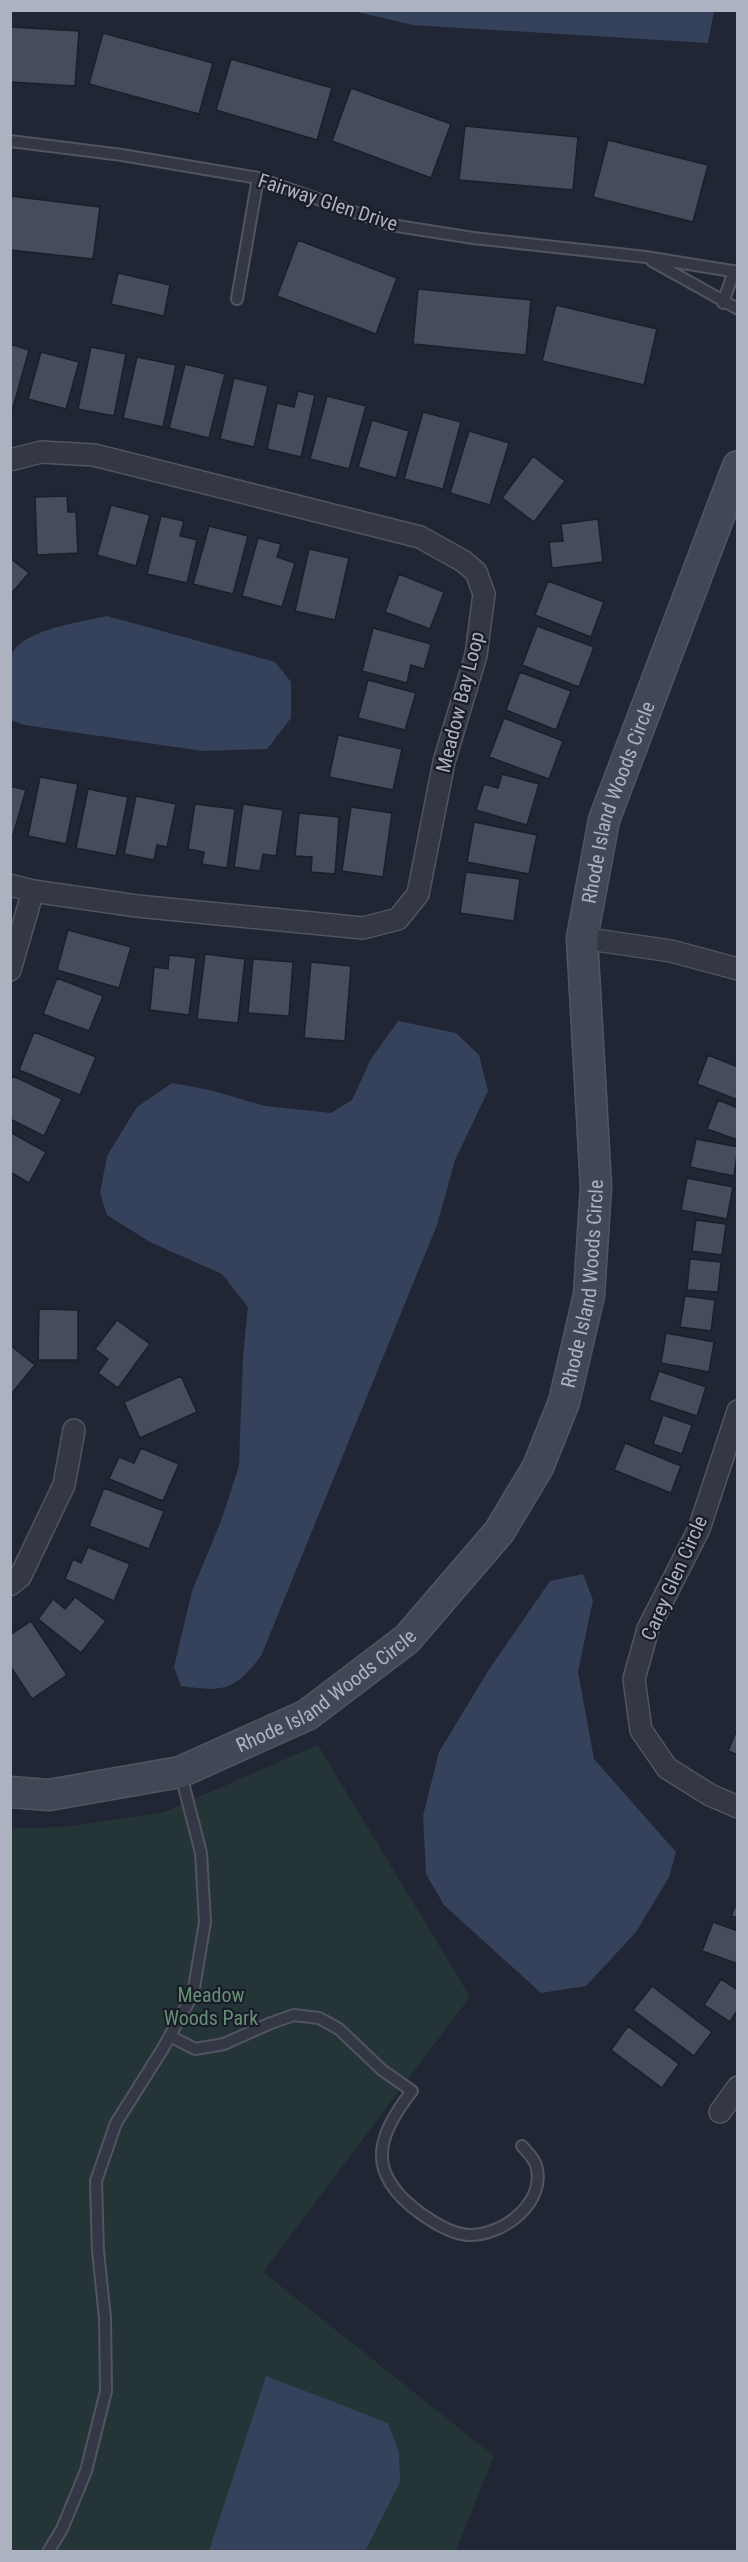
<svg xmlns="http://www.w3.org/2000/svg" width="748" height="2562" font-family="'Roboto Condensed',sans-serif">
	<rect width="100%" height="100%" fill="#202633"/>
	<path fill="#253437" d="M 318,1745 L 470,1997 L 263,2272 L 494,2456 L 456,2551 L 11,2551 L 10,1828 L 65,1827 L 164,1812 Z"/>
	<path fill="#36425b" d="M 353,11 L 714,11 L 708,43 L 413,25 Z
		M 107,616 L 275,662 L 291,682 L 291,718 L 267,749 L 203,751 L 24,725 L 11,720 C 10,701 7,678 10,660 C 15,630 82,622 107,616 Z
		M 398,1021 L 456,1033 L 479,1055 L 488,1091 L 455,1160 L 437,1225 L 261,1656 C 234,1691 224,1692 181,1686 L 174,1667 L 192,1591 L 221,1521 L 239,1466 L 243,1356 L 248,1307 L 222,1274 L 150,1242 L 107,1215 L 100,1193 L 107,1156 L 137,1107 L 172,1083 L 210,1090 L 265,1106 L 331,1113 L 352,1100 L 371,1059 Z
		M 583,1574 L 593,1600 L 578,1672 L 594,1759 L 676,1852 L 669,1877 L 636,1932 L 586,1986 L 541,1993 L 444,1905 L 426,1874 L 423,1816 L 439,1752 L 488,1671 L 550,1581 Z
		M 266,2376 L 388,2423 L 399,2452 L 400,2482 L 365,2551 L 209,2551 Z"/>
	<path fill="#454c5c" stroke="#1b1f2a" stroke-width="1.5" d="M 10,27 L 79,31 L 75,86 L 10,82 Z
		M 103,33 L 213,63 L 199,114 L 89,84 Z
		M 231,59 L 332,88 L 317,140 L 216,110 Z
		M 351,88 L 451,124 L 431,178 L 332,141 Z
		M 465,126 L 578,137 L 573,190 L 459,180 Z
		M 608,140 L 708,165 L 693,222 L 593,197 Z
		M 10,196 L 100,207 L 93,259 L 10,250 Z
		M 298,240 L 397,278 L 376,334 L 277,296 Z
		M 118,273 L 170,285 L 164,316 L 111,304 Z
		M 418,289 L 531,300 L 526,355 L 413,344 Z
		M 556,305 L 657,329 L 644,385 L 542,361 Z
		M 10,344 L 29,350 L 12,411 L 10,411 Z
		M 91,347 L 126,354 L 114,416 L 78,409 Z
		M 41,352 L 79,362 L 66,409 L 28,399 Z
		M 137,357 L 176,365 L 163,427 L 123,418 Z
		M 185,364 L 225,374 L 209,438 L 169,428 Z
		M 234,378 L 268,386 L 254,447 L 220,439 Z
		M 298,391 L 315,395 L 301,457 L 267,449 L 277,403 L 294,407 Z
		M 327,396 L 366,406 L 349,469 L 310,459 Z
		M 423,412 L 461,422 L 443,489 L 404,479 Z
		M 372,420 L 409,431 L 396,478 L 358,467 Z
		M 469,431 L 509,443 L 490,505 L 450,493 Z
		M 533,456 L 565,481 L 534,522 L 502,498 Z
		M 67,496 L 68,512 L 76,512 L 78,553 L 37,555 L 35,497 Z
		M 111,505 L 150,515 L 136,566 L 97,555 Z
		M 161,516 L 184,521 L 180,536 L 197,540 L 187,583 L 147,574 Z
		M 598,519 L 603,562 L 552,568 L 549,542 L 563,541 L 561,524 Z
		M 209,526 L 248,536 L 233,594 L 193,584 Z
		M 258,538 L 281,544 L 277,557 L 295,563 L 282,607 L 242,596 Z
		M 309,549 L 349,558 L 335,620 L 295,611 Z
		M 10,558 L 29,573 L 10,595 Z
		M 399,574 L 444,592 L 430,629 L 385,612 Z
		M 548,581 L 604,602 L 591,637 L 535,615 Z
		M 537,626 L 594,647 L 579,687 L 522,665 Z
		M 373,628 L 431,644 L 424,669 L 411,665 L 407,683 L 362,671 Z
		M 520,672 L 571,691 L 556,730 L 506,710 Z
		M 368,680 L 416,693 L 405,730 L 358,718 Z
		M 504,718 L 563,741 L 549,779 L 489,757 Z
		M 338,735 L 402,749 L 393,790 L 329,777 Z
		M 502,774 L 539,784 L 527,825 L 476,810 L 484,784 L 498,788 Z
		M 40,777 L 78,784 L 66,844 L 28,836 Z
		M 10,786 L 26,790 L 13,835 L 10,835 Z
		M 88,789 L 128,797 L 116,856 L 76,848 Z
		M 136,796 L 176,804 L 167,847 L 157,845 L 154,860 L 124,854 Z
		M 195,804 L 235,809 L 227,868 L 202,864 L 204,852 L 188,849 Z
		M 243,804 L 283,810 L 276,856 L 263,854 L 260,871 L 234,867 Z
		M 351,807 L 392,813 L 383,877 L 342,871 Z
		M 299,813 L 339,817 L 335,874 L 311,872 L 312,857 L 295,856 Z
		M 474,822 L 537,835 L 529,874 L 467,862 Z
		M 466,872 L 520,879 L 514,921 L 460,913 Z
		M 68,930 L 131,947 L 119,988 L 57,970 Z
		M 205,954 L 245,959 L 238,1023 L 197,1019 Z
		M 169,955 L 196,958 L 189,1015 L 150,1010 L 154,967 L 168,969 Z
		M 253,959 L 293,962 L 289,1016 L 248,1013 Z
		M 311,962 L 351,966 L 345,1041 L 304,1038 Z
		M 57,978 L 103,996 L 89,1031 L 43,1014 Z
		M 34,1032 L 96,1057 L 80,1095 L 19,1070 Z
		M 708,1055 L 738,1067 L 738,1100 L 697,1084 Z
		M 13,1076 L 62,1099 L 44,1136 L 10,1119 L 10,1082 Z
		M 718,1100 L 738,1108 L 738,1140 L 707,1129 Z
		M 10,1132 L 46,1152 L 29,1183 L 10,1172 Z
		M 696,1139 L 738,1147 L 734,1176 L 690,1167 Z
		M 687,1178 L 733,1187 L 727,1219 L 681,1210 Z
		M 696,1220 L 726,1224 L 722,1255 L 692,1251 Z
		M 690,1259 L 721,1262 L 718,1292 L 687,1290 Z
		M 685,1296 L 715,1300 L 711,1331 L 680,1327 Z
		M 39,1309 L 78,1310 L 78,1360 L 38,1360 Z
		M 117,1320 L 150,1344 L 118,1388 L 98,1373 L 108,1359 L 95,1349 Z
		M 666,1333 L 714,1342 L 709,1372 L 661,1363 Z
		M 10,1345 L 35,1365 L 12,1393 L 10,1391 Z
		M 659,1371 L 706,1387 L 697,1416 L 649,1400 Z
		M 181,1376 L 197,1412 L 140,1438 L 124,1402 Z
		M 663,1415 L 692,1425 L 682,1454 L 653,1444 Z
		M 625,1443 L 681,1466 L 671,1493 L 614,1470 Z
		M 141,1448 L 179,1464 L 163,1501 L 109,1479 L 119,1457 L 134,1463 Z
		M 104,1488 L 164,1511 L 149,1549 L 89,1526 Z
		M 88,1547 L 130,1564 L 114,1601 L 65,1579 L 73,1559 L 81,1563 Z
		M 75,1597 L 106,1621 L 81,1653 L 38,1619 L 53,1599 L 65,1609 Z
		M 31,1621 L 67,1675 L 32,1699 L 10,1666 L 10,1635 Z
		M 738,1727 L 738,1755 L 728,1751 Z
		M 738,1900 L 738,1918 L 731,1916 Z
		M 713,1922 L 738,1931 L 738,1964 L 702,1951 Z
		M 721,1979 L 738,1990 L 738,2009 L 730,2022 L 704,2005 Z
		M 652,1986 L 712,2032 L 694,2056 L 633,2010 Z
		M 628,2026 L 679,2064 L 662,2088 L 611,2050 Z"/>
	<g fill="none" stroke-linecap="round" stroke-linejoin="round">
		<defs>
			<path id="lane" d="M 10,141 L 122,155 L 258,178 L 391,225 L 473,238 L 646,257 L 738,272
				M 652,261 L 738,309
				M 237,299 L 258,178
				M 723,303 L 734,271
				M 170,2036 L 195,2049 L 224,2044 L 271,2023 L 294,2015 L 319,2018 L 339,2029 L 382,2070 L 412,2091 C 374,2139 367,2174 420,2213 C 434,2223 453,2235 470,2235 C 504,2235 547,2202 536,2165 C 534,2158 526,2151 522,2146
				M 48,2552 L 62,2529 L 86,2471 L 106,2391 L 105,2318 L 98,2251 L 96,2181 L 116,2123 L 162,2050 L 193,1994 L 205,1922 L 201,1853 L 181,1775"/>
			<path id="street" d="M 10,460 L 41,452 L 94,455 L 420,537 L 463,561 L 476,572 L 484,594 L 476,655 L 444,762 L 418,894 L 398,919 L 363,928 L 137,906 L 33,891 L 10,885
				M 582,938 L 671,951 L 738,969
				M 10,970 L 33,891
				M 738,1411 L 699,1529 L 648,1629 L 634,1679 L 641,1730 L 667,1768 L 710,1795 L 738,1807
				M 10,1585 L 20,1577 L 64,1485 L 74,1430
				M 720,2112 L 738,2087"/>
			<g id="secondary">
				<path id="s1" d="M 10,1792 L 49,1795 L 180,1772 L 307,1715 L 407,1639 L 499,1532 L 538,1467 L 564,1402 L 589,1295 L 596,1187 L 582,938 L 604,820 L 738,466"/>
			</g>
		</defs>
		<use href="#lane" stroke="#515562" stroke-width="14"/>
		<use href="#street" stroke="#515562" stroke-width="24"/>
		<use href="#secondary" stroke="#515562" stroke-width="33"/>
		<use href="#lane" stroke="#333844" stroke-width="10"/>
		<use href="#street" stroke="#333844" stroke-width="21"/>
		<use href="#secondary" stroke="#424756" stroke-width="30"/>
	</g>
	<g text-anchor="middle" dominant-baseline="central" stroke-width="4.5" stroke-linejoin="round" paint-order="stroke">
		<g font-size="20" fill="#adb2c1" stroke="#191d28">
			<text transform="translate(328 202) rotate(18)">Fairway Glen Drive</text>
			<text transform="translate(460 702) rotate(-76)">Meadow Bay Loop</text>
			<text stroke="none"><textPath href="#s1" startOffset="1332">Rhode Island Woods Circle</textPath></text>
			<text stroke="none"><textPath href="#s1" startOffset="844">Rhode Island Woods Circle</textPath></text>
			<text transform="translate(674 1578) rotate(-66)">Carey Glen Circle</text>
			<text stroke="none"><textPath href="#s1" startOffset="340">Rhode Island Woods Circle</textPath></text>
		</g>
		<g font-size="20" fill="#678f75" stroke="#191d28">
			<text x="211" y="1995">Meadow<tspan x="211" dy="23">Woods Park</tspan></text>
		</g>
	</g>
	<rect width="748" height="2562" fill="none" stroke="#adb2c1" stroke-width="24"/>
</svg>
